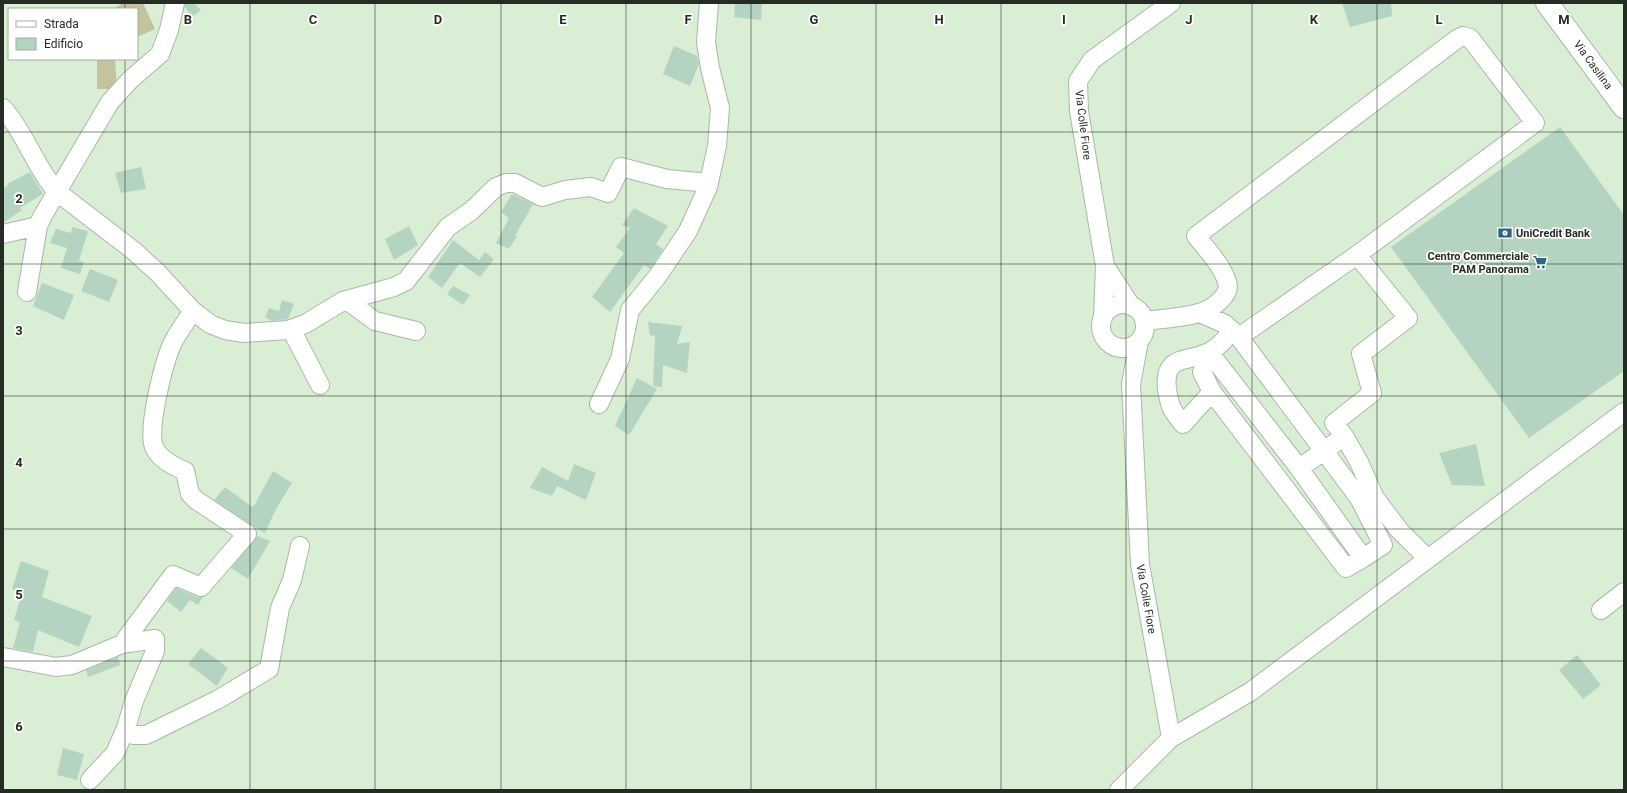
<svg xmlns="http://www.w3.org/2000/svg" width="1627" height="793" font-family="Roboto,sans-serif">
	<rect width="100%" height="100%" fill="#d9eed5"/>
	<path fill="#c5c39e" d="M 123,3 L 143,3 L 155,29 L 137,37 L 137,9 L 113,9 Z
		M 97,59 L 115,59 L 117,89 L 97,89 Z"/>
	<path fill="#b5d3c1" d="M 185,3 L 194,3 L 201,10 L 192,17 L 185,7 Z
		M 735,3 L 762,3 L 761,20 L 734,17 Z
		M 1342,3 L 1391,3 L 1392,16 L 1350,27 Z
		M 674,46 L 697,56 L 699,64 L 690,86 L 663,74 Z
		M 1560,127 L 1624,215 L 1624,371 L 1529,438 L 1391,247 Z
		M 141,167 L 146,189 L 121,193 L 115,173 Z
		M 30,172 L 43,194 L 20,208 L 22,210 L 3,223 L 3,188 L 8,186 L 7,184 Z
		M 512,194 L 533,204 L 515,236 L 517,236 L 509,249 L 496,243 L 509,218 L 501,212 Z
		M 634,208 L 668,226 L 656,244 L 663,249 L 650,269 L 644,265 L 610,312 L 592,297 L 624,253 L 616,247 L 630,228 L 622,225 Z
		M 409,226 L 418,245 L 394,260 L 385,239 Z
		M 72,227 L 88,231 L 79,261 L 84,262 L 80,274 L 61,268 L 67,248 L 50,243 L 56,229 L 71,233 Z
		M 453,240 L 479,260 L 485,252 L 494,259 L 480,277 L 460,263 L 442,288 L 428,277 Z
		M 90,269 L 118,280 L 109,302 L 81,291 Z
		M 42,283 L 74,295 L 64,320 L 33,306 Z
		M 453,286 L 470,295 L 463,305 L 447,294 Z
		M 282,300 L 294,304 L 288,319 L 272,321 L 265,317 L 269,308 L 279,311 Z
		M 648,322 L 682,326 L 677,344 L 690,342 L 687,373 L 663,365 L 662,387 L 653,386 L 655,336 L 650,335 Z
		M 637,378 L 657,389 L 629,435 L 615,426 Z
		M 1476,444 L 1485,486 L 1452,485 L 1439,453 Z
		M 574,464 L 596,473 L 586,500 L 557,486 L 552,496 L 530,488 L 542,467 L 568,481 Z
		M 273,471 L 292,483 L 276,509 L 265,533 L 256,528 L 214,500 L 225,487 L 251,506 L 254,506 Z
		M 257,536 L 270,541 L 248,579 L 231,568 Z
		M 21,561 L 49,571 L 42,597 L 92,616 L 79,647 L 38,630 L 33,652 L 13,648 L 20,622 L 14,620 L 22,592 L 12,589 Z
		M 176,588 L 197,597 L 203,597 L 198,605 L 190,600 L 181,612 L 167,601 Z
		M 201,648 L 228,668 L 217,686 L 188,664 Z
		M 1577,655 L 1601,685 L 1583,699 L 1559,670 Z
		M 118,657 L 120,665 L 88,677 L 86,670 Z
		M 63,748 L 84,754 L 77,780 L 57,775 Z"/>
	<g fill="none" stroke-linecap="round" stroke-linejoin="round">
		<defs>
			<path id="minor" d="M 3,108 C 25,133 35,166 56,191 L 134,251 L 157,272 L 193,311 L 210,324 L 225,330 L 244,333 L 288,330 L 305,324 L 343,301 L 394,287 L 406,281 L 448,227 L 471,211 L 496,187 L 506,183 L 515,183 L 542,197 L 565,190 L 591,187 L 608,193 L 621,167 L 667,179 L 709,183
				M 3,234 L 38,226
				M 1105,266 L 1131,306
				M 27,292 L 38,226 L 42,217 L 110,102 L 130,80 L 160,54 L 169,30 L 175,3
				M 346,300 L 375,321 L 416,331
				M1101 326a22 22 0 1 1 44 0a22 22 0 1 1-44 0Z
				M 1200,313 L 1225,324 L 1239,337 L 1324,451 L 1344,436 L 1334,423 L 1372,393 L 1361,354 L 1408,318 L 1357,255
				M 1103,318 L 1105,266 L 1079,111 L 1078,81 L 1092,60 L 1171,3
				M 1144,321 C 1162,319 1181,318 1199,313 C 1210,310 1232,296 1227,282 C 1222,265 1207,250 1196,236 L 1457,39 L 1463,36 L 1470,38 L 1535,123 L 1357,255 L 1239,337
				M 291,329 L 320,385
				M 1209,352 L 1202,372 L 1212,392 L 1346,568 L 1363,558
				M 1209,352 L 1299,468
				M 1212,392 L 1183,424 C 1171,409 1170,408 1167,389 C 1163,354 1187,363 1209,352 C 1219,347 1226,339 1232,330
				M 599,404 L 620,359 L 630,310 L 657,277 L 688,231 L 708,187 L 717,146 L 720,108 L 710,68 L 706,42 L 709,3
				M 1344,436 L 1359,462 L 1375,498 L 1399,530 L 1428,559
				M 1324,451 L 1359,498 L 1383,545 L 1363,558 L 1299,468 Z
				M 1601,610 L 1624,592
				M 122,644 L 173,575 L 201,587 L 247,534 L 196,500 L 190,494 L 185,471 C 173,466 159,459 154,447 C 147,428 164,361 173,342 C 179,331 186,321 193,311
				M 3,657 L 56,667 L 72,665 L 122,644 L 155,639 L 155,651 L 134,701 L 126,728 L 115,753 L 90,780
				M 126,728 L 133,735 L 146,735 L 217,700 L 269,669 L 280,608 L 292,580 L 300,546
				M 1171,738 L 1250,692 L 1624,412
				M 1119,790 L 1171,738 L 1140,564 L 1131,384 L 1139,341"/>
			<path id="major" d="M 1547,3 L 1624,107"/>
		</defs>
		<use href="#minor" stroke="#a7bba4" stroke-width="20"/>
		<use href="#major" stroke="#a7bba4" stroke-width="24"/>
		<use href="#minor" stroke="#fff" stroke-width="18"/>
		<use href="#major" stroke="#fff" stroke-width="22"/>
	</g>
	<path fill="none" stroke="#242c23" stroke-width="1" stroke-opacity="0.55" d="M 125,3 L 125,9M 250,3 L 250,790M 375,3 L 375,790M 501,3 L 501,790M 626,3 L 626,790M 751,3 L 751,790M 876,3 L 876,790M 1001,3 L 1001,790M 1126,3 L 1126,790M 1252,3 L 1252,790M 1377,3 L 1377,790M 1502,3 L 1502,790M 125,59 L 125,790M 3,132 L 1624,132M 3,264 L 1624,264M 3,396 L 1624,396M 3,529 L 1624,529M 3,661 L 1624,661"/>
	<defs>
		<symbol id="bank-bare" viewBox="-9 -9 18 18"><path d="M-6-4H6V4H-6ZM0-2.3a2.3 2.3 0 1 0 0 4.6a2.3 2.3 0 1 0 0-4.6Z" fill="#306681" stroke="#fff" stroke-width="2.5" paint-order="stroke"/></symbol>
		<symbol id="supermarket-bare" viewBox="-9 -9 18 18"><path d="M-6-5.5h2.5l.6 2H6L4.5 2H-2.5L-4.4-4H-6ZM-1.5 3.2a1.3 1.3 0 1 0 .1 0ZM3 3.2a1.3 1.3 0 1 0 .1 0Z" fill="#306681" stroke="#fff" stroke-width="2.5" paint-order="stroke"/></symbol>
	</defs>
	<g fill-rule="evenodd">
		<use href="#bank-bare" x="1495" y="223" width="20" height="20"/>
		<use href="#supermarket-bare" x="1530" y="252" width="20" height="20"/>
	</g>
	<g text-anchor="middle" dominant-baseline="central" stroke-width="3.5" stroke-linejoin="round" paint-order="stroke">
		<g font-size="11" fill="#242c23" stroke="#fff">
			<text transform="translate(1593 65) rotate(54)">Via Casilina</text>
			<text transform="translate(1083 125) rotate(83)">Via Colle Fiore</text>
			<text transform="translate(1146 599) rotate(80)">Via Colle Fiore</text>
		</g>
		<g font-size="11" font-weight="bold" fill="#242c23" stroke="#fff" text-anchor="start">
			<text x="1516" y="233">UniCredit Bank</text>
			<text x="1529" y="256" text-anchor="end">Centro Commerciale<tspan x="1529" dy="13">PAM Panorama</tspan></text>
		</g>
	</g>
	<g font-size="13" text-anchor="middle" font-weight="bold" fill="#242c23" stroke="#fff" stroke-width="3.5" stroke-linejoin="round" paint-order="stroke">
		<text x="188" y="24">B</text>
		<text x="313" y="24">C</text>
		<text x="438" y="24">D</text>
		<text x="563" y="24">E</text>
		<text x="688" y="24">F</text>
		<text x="814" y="24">G</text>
		<text x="939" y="24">H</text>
		<text x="1064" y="24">I</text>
		<text x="1189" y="24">J</text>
		<text x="1314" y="24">K</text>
		<text x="1439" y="24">L</text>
		<text x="1564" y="24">M</text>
		<text x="19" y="203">2</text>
		<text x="19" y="335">3</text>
		<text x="19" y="467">4</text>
		<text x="19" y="599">5</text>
		<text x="19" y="731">6</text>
	</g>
	<rect width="1627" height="793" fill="none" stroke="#242c23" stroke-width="8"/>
	<rect x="8" y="8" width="130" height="52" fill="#ffffff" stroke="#a7aba7"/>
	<rect x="16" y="21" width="20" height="6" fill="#ffffff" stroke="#a7aba7"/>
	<text x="44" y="28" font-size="12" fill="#242c23">Strada</text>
	<rect x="16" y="38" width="20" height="12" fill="#b5d3c1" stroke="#a7aba7"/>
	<text x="44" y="48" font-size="12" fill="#242c23">Edificio</text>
</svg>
